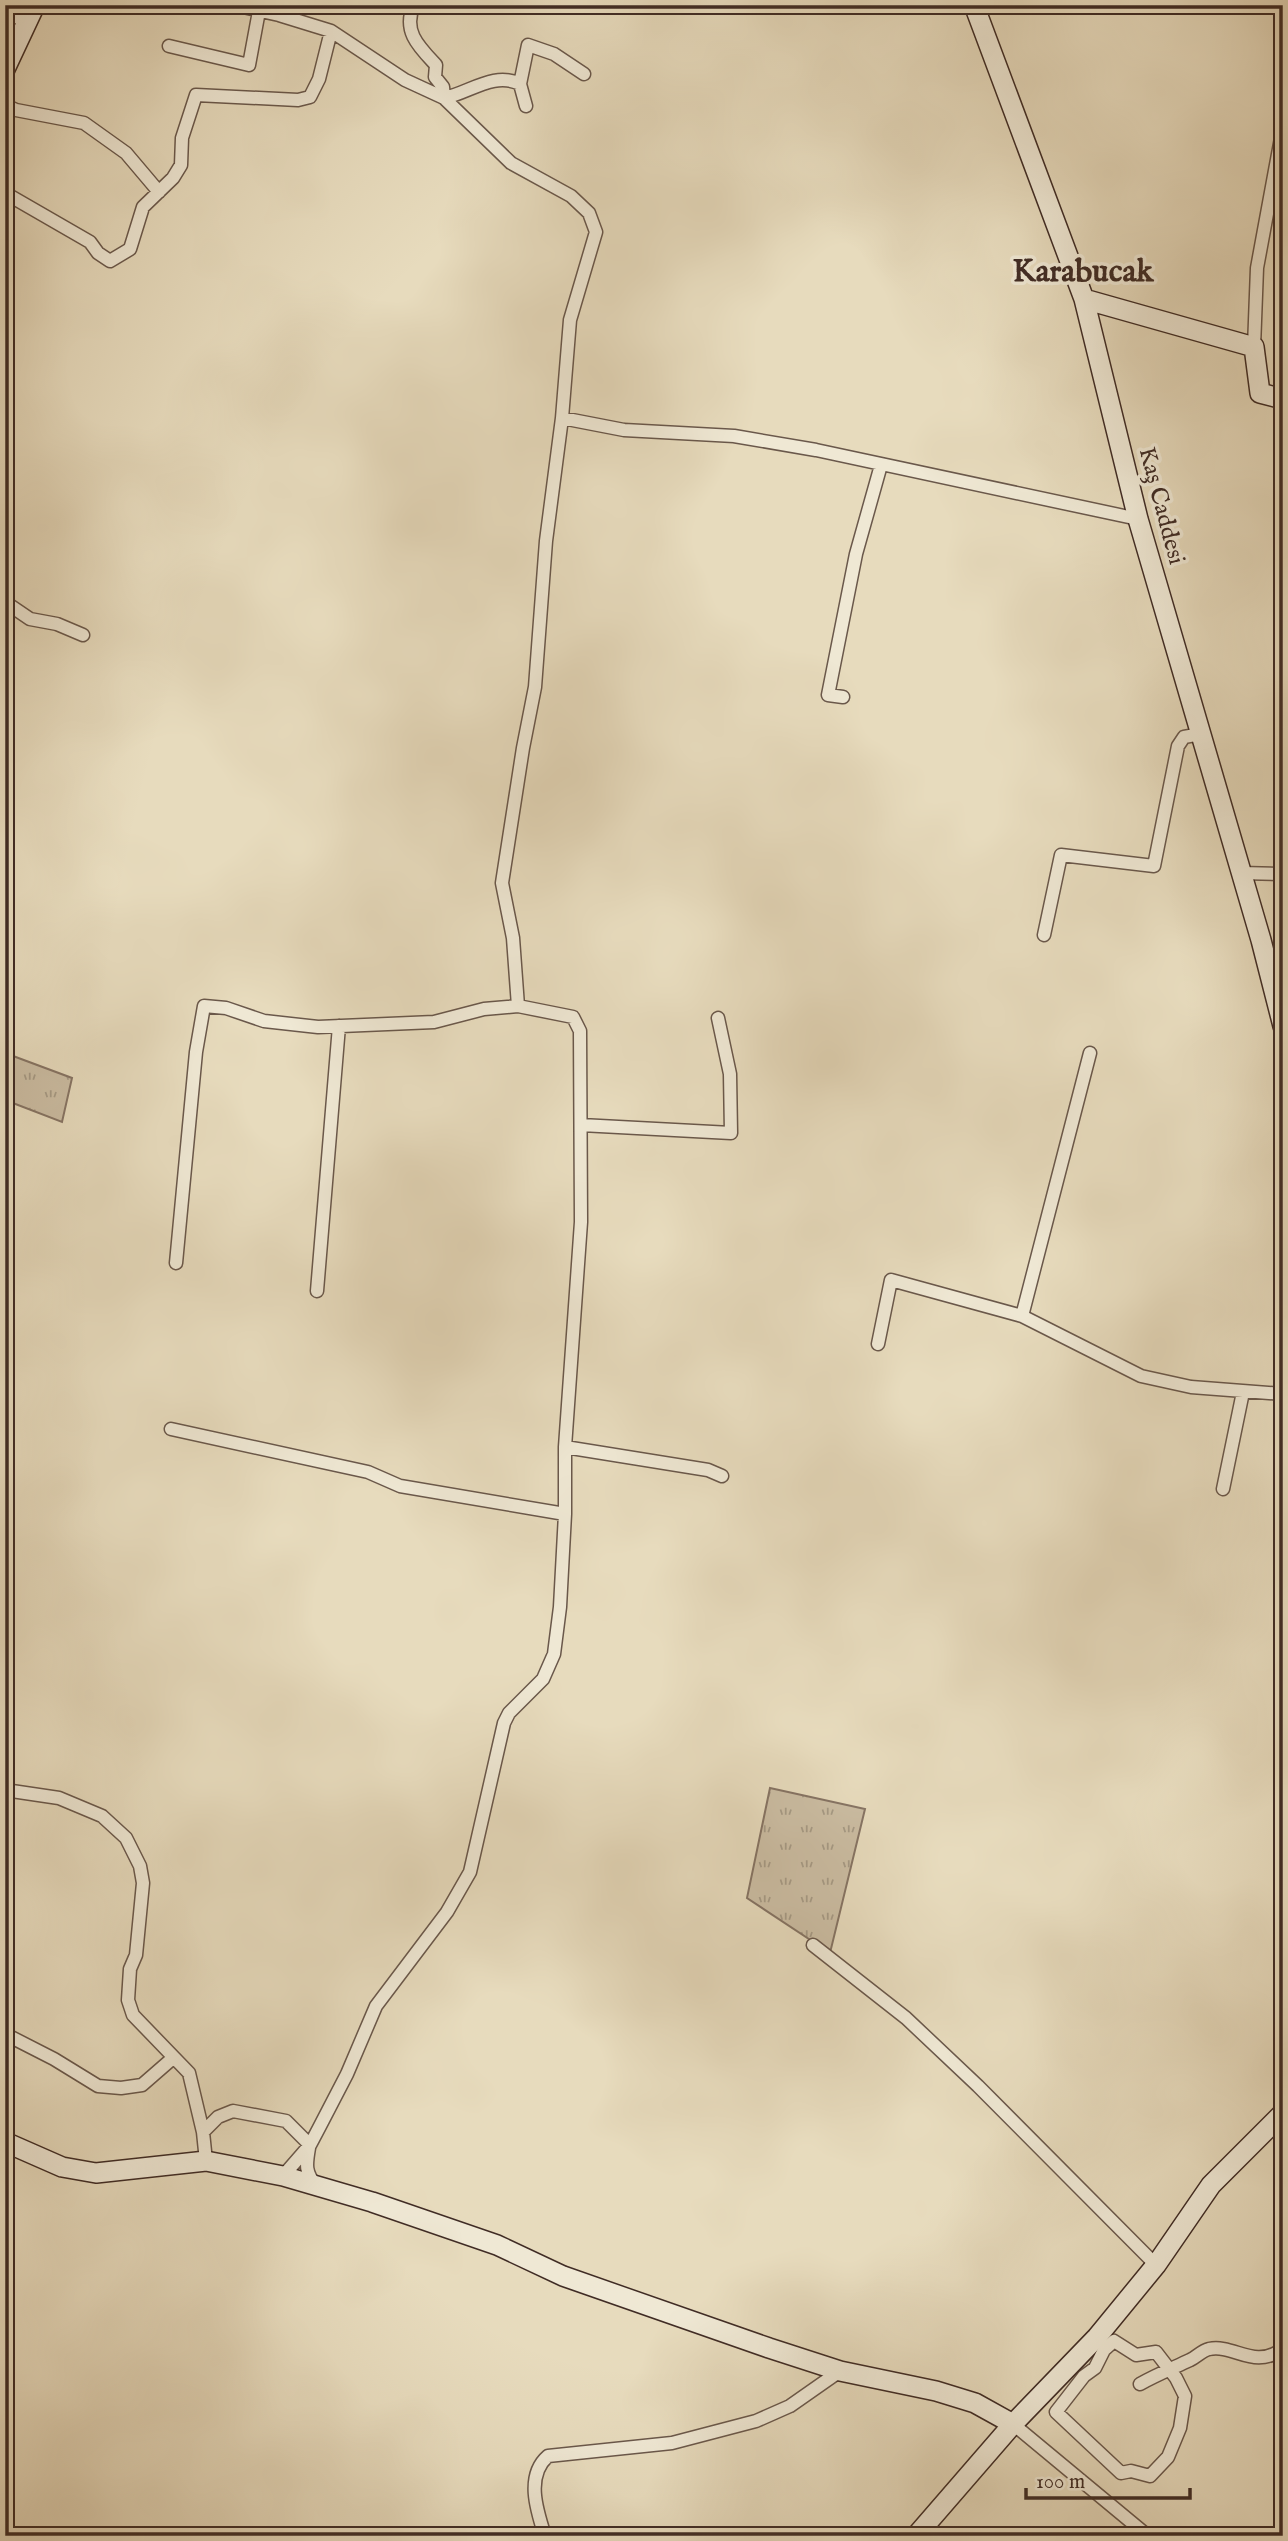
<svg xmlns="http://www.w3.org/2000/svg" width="1288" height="2541" font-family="'IM FELL English',serif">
	<defs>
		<pattern id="grass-tufts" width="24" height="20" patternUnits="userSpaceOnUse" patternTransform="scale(1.75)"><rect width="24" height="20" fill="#cbbda3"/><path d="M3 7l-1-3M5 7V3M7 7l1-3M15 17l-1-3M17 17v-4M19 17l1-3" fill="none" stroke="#a69a85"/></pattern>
	</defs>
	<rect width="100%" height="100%" fill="#e7dbbd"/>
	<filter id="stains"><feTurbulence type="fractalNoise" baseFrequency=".00286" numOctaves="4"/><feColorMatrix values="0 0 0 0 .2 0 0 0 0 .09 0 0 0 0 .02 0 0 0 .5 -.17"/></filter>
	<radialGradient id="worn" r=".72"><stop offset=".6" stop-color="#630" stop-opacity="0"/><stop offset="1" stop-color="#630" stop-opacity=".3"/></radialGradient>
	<path fill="url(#grass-tufts)" stroke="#867464" stroke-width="2" d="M 5,1053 L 72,1078 L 62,1122 L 5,1100 Z
		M 770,1788 L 865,1809 L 830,1953 L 747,1898 Z"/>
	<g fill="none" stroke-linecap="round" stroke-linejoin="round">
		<defs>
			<path id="street" d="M 234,5 L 279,15 L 331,31 L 405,80 L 444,98 L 511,163 L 571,196 L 589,213 L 596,232 L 570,320 L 562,418 L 546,541 L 535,687 L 523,748 L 502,883 L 513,938 L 518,1006 L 573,1017 L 580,1031 L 581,1222 L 565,1447 L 565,1514 L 560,1607 L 554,1654 L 543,1679 L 509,1713 L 504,1723 L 470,1872 L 447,1912 L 376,2006 L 347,2074 L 320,2126 L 310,2145 L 283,2176
				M 414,5 C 402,31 419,47 436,65 L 435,77 L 443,87 L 444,98 C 469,93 494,71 520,84 L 526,106
				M 481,5 L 485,5
				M 5,13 L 27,21
				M 169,46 L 249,65 L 259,11
				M 520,84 L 528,45 L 554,54 L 584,74
				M 5,105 L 16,110 L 84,123 L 126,153 L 159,192
				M 5,193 L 90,242 L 98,253 L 110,261 L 130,249 L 143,207 L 173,178 L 181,165 L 182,138 L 196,95 L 298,100 L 310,97 L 319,79 L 331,31
				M 1254,347 L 1257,268 L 1283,127
				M 562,418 L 624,430 L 734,436 L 816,450 L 1138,519
				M 5,602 L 30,619 L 57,624 L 83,635
				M 843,697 L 828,695 L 856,554 L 881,465
				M 1241,873 L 1283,874
				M 1044,935 L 1061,855 L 1154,866 L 1178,746 L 1184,737 L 1201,734
				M 581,1125 L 731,1133 L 730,1074 L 718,1018
				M 176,1263 L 196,1052 L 204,1006 L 226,1008 L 264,1021 L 318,1027 L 434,1022 L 484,1009 L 518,1006
				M 317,1291 L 339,1026
				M 1022,1316 L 1090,1053
				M 878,1344 L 891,1280 L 1022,1316 L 1141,1376 L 1191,1387 L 1283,1394
				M 171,1429 L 368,1472 L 400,1486 L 565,1514
				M 565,1447 L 708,1470 L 722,1476
				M 1223,1489 L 1243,1392
				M 5,1790 L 59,1798 L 102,1816 L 126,1838 L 140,1866 L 143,1883 L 136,1955 L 130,1969 L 128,2000 L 133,2015 L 189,2073 L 203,2132 L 206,2161
				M 813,1945 L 906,2018 L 978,2086 L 1156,2265
				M 5,2034 L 54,2059 L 98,2086 L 121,2088 L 142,2085 L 173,2058
				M 203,2132 L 218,2117 L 233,2111 L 286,2121 L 310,2145
				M 309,2148 C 306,2165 305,2172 316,2186
				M 1114,2341 L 1136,2355 L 1156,2352 L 1176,2378 L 1185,2396 L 1180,2428 L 1168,2457 L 1150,2476 L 1131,2471 L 1121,2473 L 1056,2412 L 1084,2376 L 1095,2368 L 1104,2350 Z
				M 1140,2384 C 1156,2375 1173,2368 1190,2360 C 1197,2357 1201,2351 1209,2349 C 1235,2344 1253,2370 1283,2349
				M 1013,2424 L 1148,2536
				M 545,2536 C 537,2511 525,2476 548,2456 L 672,2443 L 756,2421 L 790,2406 L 840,2371"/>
			<path id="secondary" d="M 974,5 L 1084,299 L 1138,519 L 1261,940 L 1283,1026
				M 5,69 L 35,5
				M 1084,299 L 1254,347 L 1260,393 L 1283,399
				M 5,2142 L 62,2167 L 96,2173 L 206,2161 L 283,2176 L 372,2202 L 497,2245 L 563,2276 L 769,2348 L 840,2371 L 936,2391 L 975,2403 L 1013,2424
				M 916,2536 L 1013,2424 L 1097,2337 L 1156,2265 L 1211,2185 L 1283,2113"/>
		</defs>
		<use href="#street" stroke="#6a584b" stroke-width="15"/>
		<use href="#secondary" stroke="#402c25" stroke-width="22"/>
		<use href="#street" stroke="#efe8d4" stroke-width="12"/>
		<use href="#secondary" stroke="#efe8d4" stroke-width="19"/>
	</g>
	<g text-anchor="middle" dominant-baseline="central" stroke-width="7" stroke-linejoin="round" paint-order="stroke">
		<g font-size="24" fill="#402c25" stroke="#efe8d4">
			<text transform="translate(1161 506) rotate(75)">Kaş Caddesi</text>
		</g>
		<g font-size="32" font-weight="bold" fill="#402c25" stroke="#efe8d4">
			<text x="1083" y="272">Karabucak</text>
		</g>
	</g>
	<rect width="1288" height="2541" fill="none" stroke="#e7dbbd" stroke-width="28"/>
	<rect x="7" y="7" width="1274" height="2527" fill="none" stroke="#402c25" stroke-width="3.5"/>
	<rect x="14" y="14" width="1260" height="2513" fill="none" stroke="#402c25" stroke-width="2"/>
	<path d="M1026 2488v10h164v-10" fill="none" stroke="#402c25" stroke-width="3.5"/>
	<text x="1036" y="2488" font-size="21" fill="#402c25" stroke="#efe8d4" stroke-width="5" paint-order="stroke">100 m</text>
	<rect width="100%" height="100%" filter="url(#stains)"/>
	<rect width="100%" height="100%" fill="url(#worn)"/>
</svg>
